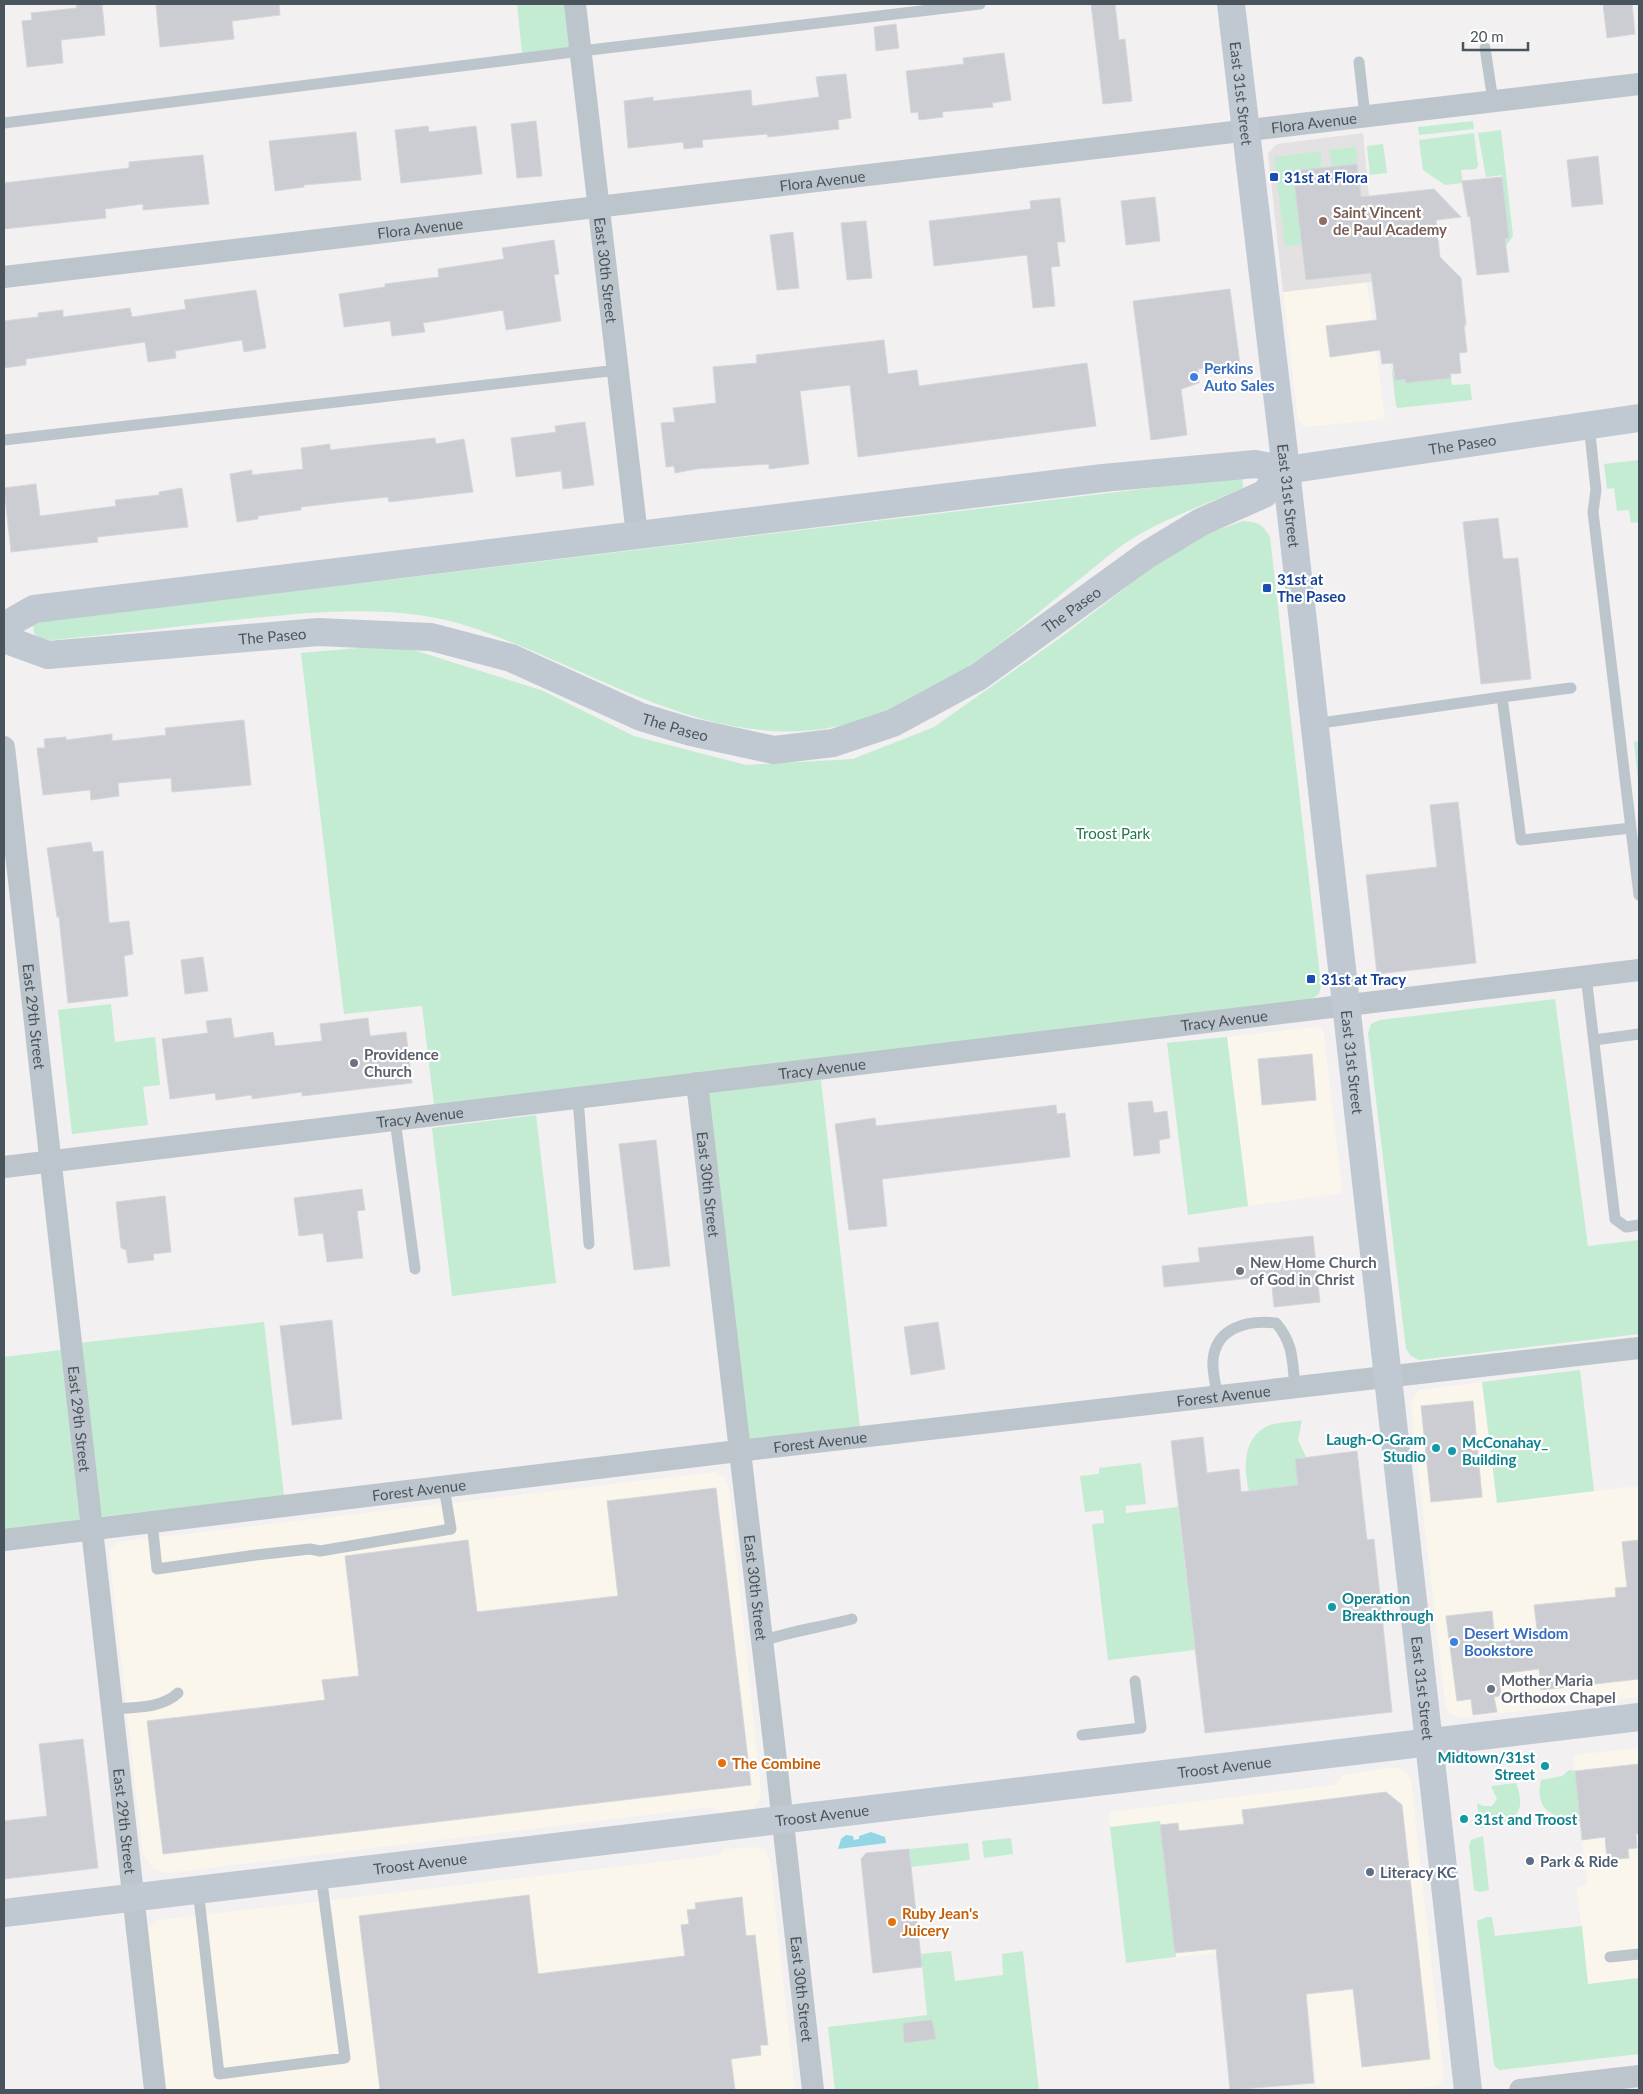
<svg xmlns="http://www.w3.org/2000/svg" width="1643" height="2094" font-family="Lato,sans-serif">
	<rect width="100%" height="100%" fill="#f2f0f0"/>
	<path fill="#fbf6ec" d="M 1367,283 L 1385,419 L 1304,427 L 1298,419 L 1283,292 Z
		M 1313,1027 L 1321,1028 L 1324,1034 L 1342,1193 L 1248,1206 L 1227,1037 Z
		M 1482,1382 L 1497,1502 L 1639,1486 L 1639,1697 L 1468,1717 L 1457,1717 L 1449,1713 L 1445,1703 L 1411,1407 L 1414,1396 L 1419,1390 Z
		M 716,1472 L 725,1478 L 729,1489 L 761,1792 L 759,1801 L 753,1809 L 723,1813 L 713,1807 L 167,1873 L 154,1869 L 143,1855 L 109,1552 L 116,1542 Z
		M 1639,1748 L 1639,1979 L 1588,1984 L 1577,1887 L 1587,1885 L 1573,1755 Z
		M 1389,1768 L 1398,1768 L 1406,1773 L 1411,1781 L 1443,2069 L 1442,2081 L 1437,2086 L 1400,2090 L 1317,2090 L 1302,1944 L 1126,1963 L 1109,1812 L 1335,1785 L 1343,1775 Z
		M 755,1847 L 765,1850 L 770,1860 L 795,2090 L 167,2090 L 149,1940 L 148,1929 L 158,1920 L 719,1855 L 724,1849 Z"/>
	<path fill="#e3e1e1" d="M 1363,133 L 1377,281 L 1283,292 L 1268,153 L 1277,144 Z"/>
	<path fill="#c3ecd2" d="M 517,4 L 565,4 L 570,47 L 522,53 Z
		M 1473,121 L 1474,129 L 1419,135 L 1418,127 Z
		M 1501,130 L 1513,236 L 1506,246 L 1505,239 L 1509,238 L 1502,175 L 1486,177 L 1478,133 Z
		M 1474,133 L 1478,165 L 1476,169 L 1461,170 L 1463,183 L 1445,185 L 1423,170 L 1419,140 Z
		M 1383,144 L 1387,173 L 1370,175 L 1367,146 Z
		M 1356,147 L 1357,167 L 1356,164 L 1332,167 L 1329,150 Z
		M 1321,151 L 1321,168 L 1293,172 L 1302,244 L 1285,247 L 1274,157 Z
		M 1391,363 L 1395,381 L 1405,379 L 1406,383 L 1451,378 L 1452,385 L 1470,384 L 1472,400 L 1398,408 L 1396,406 Z
		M 1639,460 L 1639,522 L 1631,523 L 1629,510 L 1617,511 L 1614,488 L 1607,489 L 1604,464 Z
		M 1242,477 L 1243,488 C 1205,505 1162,519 1127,542 C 1109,554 1093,569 1076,582 C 1007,638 942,697 855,722 C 737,756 628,690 523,647 C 491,634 459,621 425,616 C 359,606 292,614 226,621 C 168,628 111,634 53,640 L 40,639 L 34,633 L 33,624 L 42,619 L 379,581 Z
		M 1243,521 C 1257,522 1263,524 1270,537 L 1321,985 L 1319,994 L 1310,1000 L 434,1105 L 422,1006 L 344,1014 L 301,653 L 381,646 L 404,647 L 541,690 L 634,736 L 746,765 L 853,759 L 934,727 L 1060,638 L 1187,541 Z
		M 1639,741 L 1639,790 L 1634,742 Z
		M 1555,999 L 1588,1246 L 1639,1240 L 1639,1334 L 1419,1360 L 1411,1356 L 1406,1349 L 1368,1033 L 1371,1024 L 1380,1020 Z
		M 111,1004 L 115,1042 L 155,1037 L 160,1085 L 143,1087 L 148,1125 L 72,1134 L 58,1010 Z
		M 1227,1037 L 1248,1206 L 1188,1215 L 1167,1043 Z
		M 821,1080 L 860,1428 L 747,1441 L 708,1092 Z
		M 536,1115 L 556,1283 L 452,1296 L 432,1128 Z
		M 264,1322 L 284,1496 L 99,1517 L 79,1343 Z
		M 61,1350 L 80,1522 L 4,1532 L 4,1357 Z
		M 1580,1370 L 1594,1491 L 1497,1503 L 1482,1382 Z
		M 1302,1420 L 1298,1440 L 1306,1457 L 1295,1459 L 1298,1485 L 1249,1491 C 1243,1467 1243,1436 1270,1425 C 1280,1422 1292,1422 1302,1420 Z
		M 1141,1463 L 1146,1504 L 1126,1506 L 1126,1513 L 1178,1507 L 1195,1650 L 1108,1660 L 1092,1524 L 1104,1523 L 1103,1510 L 1085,1512 L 1080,1476 L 1099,1474 L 1099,1468 Z
		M 1569,1770 L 1575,1771 L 1580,1821 C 1554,1817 1534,1812 1541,1780 L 1562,1776 Z
		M 1516,1783 C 1529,1817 1510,1824 1480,1828 L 1477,1803 L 1483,1806 L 1492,1806 L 1497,1799 L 1491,1786 Z
		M 1160,1821 L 1176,1957 L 1126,1963 L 1110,1827 Z
		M 1483,1836 L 1489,1890 L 1480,1892 L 1474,1890 L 1469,1846 L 1471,1840 Z
		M 1011,1838 L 1013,1854 L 984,1858 L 982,1841 Z
		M 968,1843 L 970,1860 L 911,1867 L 909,1849 Z
		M 1487,1917 L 1492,1917 L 1495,1936 L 1582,1926 L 1588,1984 L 1639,1978 L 1639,2054 L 1499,2070 L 1494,2065 L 1477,1921 Z
		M 951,1951 L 955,1981 L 1003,1975 L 1002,1954 L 1023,1951 L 1039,2090 L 835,2090 L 828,2027 L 927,2015 L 921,1954 Z"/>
	<path fill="#93d6e5" d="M 871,1832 L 885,1837 L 886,1843 L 838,1849 L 841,1839 L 846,1835 L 853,1836 L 854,1840 L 859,1839 L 859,1836 Z"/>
	<path fill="#cbcdd2" stroke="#d5d7db" d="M 76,4 L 102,4 L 105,35 L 61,40 L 63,63 L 27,67 L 22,21 L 32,20 L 31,13 L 77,8 Z
		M 170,4 L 279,4 L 280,15 L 232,21 L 234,39 L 160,47 L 156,5 Z
		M 1091,4 L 1115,4 L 1119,40 L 1125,39 L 1132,101 L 1103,104 Z
		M 1603,4 L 1632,4 L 1635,34 L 1607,38 Z
		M 896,24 L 899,48 L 876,51 L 874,27 Z
		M 1004,53 L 1011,100 L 992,103 L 993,107 L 942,112 L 943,117 L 919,120 L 918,112 L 911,113 L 906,71 L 964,64 L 963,58 Z
		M 846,74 L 851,118 L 838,120 L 839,129 L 768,137 L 767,134 L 702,140 L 703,147 L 684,149 L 683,142 L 628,148 L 624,101 L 653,97 L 653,101 L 751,90 L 752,106 L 819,97 L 816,77 Z
		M 536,121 L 542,176 L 517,178 L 511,124 Z
		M 428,126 L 429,132 L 476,126 L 482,174 L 401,183 L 395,130 Z
		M 356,132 L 361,180 L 304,185 L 304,187 L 275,191 L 269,141 Z
		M 203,155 L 209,204 L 143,210 L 143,204 L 105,209 L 106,218 L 4,229 L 4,183 L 129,168 L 129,162 Z
		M 1598,156 L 1603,204 L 1572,207 L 1567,160 Z
		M 1357,164 L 1361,197 L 1434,189 L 1461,217 L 1436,220 L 1440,257 L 1461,278 L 1466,325 L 1464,325 L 1467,352 L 1459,353 L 1461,373 L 1450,374 L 1451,378 L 1406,383 L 1405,379 L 1395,381 L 1393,363 L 1382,364 L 1380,350 L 1330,357 L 1326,326 L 1377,320 L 1371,273 L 1306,280 L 1293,171 Z
		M 1502,177 L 1509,238 L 1505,239 L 1509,272 L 1477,275 L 1470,216 L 1468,217 L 1462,181 Z
		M 1155,197 L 1160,241 L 1126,245 L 1121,201 Z
		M 1060,198 L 1065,242 L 1057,242 L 1060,266 L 1051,267 L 1055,306 L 1033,308 L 1027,255 L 934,266 L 929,221 L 1031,209 L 1030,201 Z
		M 866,221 L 872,278 L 847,280 L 841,223 Z
		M 793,232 L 799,288 L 777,290 L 770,235 Z
		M 554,240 L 559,274 L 554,275 L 561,321 L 506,330 L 503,310 L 423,323 L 425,332 L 392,336 L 390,321 L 344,327 L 339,294 L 385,287 L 385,284 L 439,277 L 438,269 L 504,259 L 502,248 Z
		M 1230,289 L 1240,364 L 1198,369 L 1199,383 L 1181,389 L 1187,435 L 1151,440 L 1133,301 Z
		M 256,290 L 266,348 L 244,352 L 242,340 L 175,351 L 176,358 L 148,362 L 145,342 L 26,359 L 26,365 L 4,368 L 4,321 L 38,317 L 38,313 L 63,310 L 63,317 L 130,308 L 132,317 L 186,309 L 184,300 Z
		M 884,340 L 888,374 L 917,370 L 919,386 L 1087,363 L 1096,426 L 858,457 L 850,385 L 800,391 L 809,464 L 769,469 L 769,464 L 696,469 L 675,473 L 674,466 L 666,467 L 661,423 L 675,422 L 673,408 L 716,403 L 713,367 L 757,363 L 756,355 Z
		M 585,422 L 594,485 L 563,489 L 561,471 L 516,477 L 511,438 L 556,432 L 555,426 Z
		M 435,438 L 436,444 L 464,439 L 473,492 L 389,502 L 388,497 L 351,501 L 301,507 L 301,510 L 258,516 L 258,519 L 237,522 L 230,474 L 252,470 L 252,475 L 303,469 L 301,448 L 330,444 L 330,450 Z
		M 36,484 L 40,516 L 116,506 L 115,500 L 159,495 L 159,492 L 182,488 L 188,527 L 97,537 L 98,542 L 11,552 L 4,488 Z
		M 1498,518 L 1503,559 L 1518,558 L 1531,679 L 1481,684 L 1463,522 Z
		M 244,720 L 251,785 L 172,792 L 171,778 L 118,783 L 119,796 L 91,800 L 90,790 L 43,795 L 37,748 L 45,748 L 44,739 L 66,737 L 66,740 L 112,734 L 112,741 L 166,735 L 165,728 Z
		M 1458,802 L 1476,963 L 1377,974 L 1366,875 L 1437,867 L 1430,805 Z
		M 91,842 L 93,852 L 103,851 L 109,923 L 129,921 L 133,954 L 124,956 L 128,996 L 68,1003 L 59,917 L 57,917 L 47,848 Z
		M 203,957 L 208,991 L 185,994 L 181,960 Z
		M 231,1018 L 234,1038 L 273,1032 L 275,1046 L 322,1041 L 320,1024 L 368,1018 L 370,1036 L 406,1032 L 412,1083 L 302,1096 L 302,1092 L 252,1099 L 252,1095 L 216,1100 L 215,1093 L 170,1099 L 162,1039 L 208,1033 L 206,1021 Z
		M 1312,1054 L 1316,1100 L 1262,1105 L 1258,1059 Z
		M 1152,1101 L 1154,1113 L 1167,1111 L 1170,1138 L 1159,1140 L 1160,1153 L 1134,1156 L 1128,1103 Z
		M 1056,1105 L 1057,1114 L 1065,1113 L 1070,1157 L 882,1179 L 887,1226 L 849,1230 L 835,1124 L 875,1118 L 876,1126 Z
		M 656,1140 L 670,1266 L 634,1270 L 619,1144 Z
		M 362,1189 L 365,1210 L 357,1211 L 363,1258 L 327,1262 L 323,1233 L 299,1236 L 294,1198 Z
		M 165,1196 L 171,1252 L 153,1254 L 154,1260 L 128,1263 L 126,1250 L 121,1248 L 116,1202 Z
		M 1313,1236 L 1320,1302 L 1274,1307 L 1271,1276 L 1164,1287 L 1162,1266 L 1200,1262 L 1198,1248 Z
		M 332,1320 L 342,1419 L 292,1425 L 280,1326 Z
		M 938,1322 L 945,1369 L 911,1375 L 904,1327 Z
		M 1473,1401 L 1482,1497 L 1431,1502 L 1421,1406 Z
		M 1203,1437 L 1207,1473 L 1239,1469 L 1241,1492 L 1298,1485 L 1295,1459 L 1357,1451 L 1367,1540 L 1374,1539 L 1392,1712 L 1205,1733 L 1171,1441 Z
		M 716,1488 L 751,1785 L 163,1854 L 147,1721 L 325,1700 L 322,1680 L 359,1676 L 345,1556 L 468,1540 L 477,1612 L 618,1596 L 607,1501 Z
		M 1639,1540 L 1639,1679 L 1541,1690 L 1539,1669 L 1499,1674 L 1501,1696 L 1494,1697 L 1497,1712 L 1473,1715 L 1471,1699 L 1457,1701 L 1446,1616 L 1492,1611 L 1495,1642 L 1538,1637 L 1534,1605 L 1616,1597 L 1615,1588 L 1627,1587 L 1622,1542 Z
		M 83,1739 L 98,1868 L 4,1879 L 4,1821 L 47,1816 L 39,1744 Z
		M 1639,1764 L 1639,1834 L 1636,1834 L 1637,1848 L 1628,1849 L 1629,1858 L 1607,1860 L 1605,1837 L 1582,1840 L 1575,1771 Z
		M 1386,1792 L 1402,1805 L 1430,2059 L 1362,2067 L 1353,1989 L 1306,1994 L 1314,2083 L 1230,2090 L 1216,1949 L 1175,1953 L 1160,1825 L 1178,1823 L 1179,1831 L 1244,1824 L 1242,1810 Z
		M 909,1849 L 922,1967 L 873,1973 L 861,1859 L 866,1853 Z
		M 529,1895 L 538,1974 L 685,1956 L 681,1925 L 689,1924 L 687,1910 L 696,1909 L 695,1903 L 742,1897 L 746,1936 L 755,1935 L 768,2045 L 760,2045 L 761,2055 L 731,2059 L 735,2090 L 380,2090 L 359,1916 Z
		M 932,2020 L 936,2039 L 904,2043 L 903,2023 Z"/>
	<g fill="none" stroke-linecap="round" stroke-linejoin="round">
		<path stroke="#bdc5cc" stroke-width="11" d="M 1485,48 L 1493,101
			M 1359,62 L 1365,116
			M 4,123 L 581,51 L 980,4
			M 1589,425 L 1596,490 L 1593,512 L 1639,895
			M 4,440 L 618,370
			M 1502,697 L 1571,688
			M 1314,724 L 1502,697 L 1521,840 L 1631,828
			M 1586,976 L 1615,1219 L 1626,1227 L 1639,1225
			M 1594,1040 L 1639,1034
			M 578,1098 L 589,1244
			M 395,1120 L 415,1269
			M 1217,1396 C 1216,1384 1212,1372 1213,1360 C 1216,1327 1248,1320 1276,1323 C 1294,1344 1292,1361 1295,1386
			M 152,1522 L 157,1569 L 256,1555 L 310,1549 L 320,1551 L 451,1529 L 444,1487
			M 762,1641 C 791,1631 822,1627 852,1619
			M 112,1709 C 134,1707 161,1709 178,1693
			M 1082,1735 L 1141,1728 L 1135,1681
			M 198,1889 L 219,2074 L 345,2058 L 321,1875
			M 1610,1957 L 1639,1954"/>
		<g stroke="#bdc5cc" stroke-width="22">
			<path id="s1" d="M 575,4 L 637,535"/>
			<path id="s2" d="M 4,277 L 1639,84"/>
			<path id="s3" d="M 4,747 L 155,2090"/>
			<path id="s4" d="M 697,1083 C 735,1419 777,1754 813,2090"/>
			<path id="s5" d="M 4,1167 L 1639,970"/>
			<path id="s6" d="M 4,1540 L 738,1451 L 1639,1348"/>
			<path d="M 1520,2090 L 1639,2076"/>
		</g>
		<g stroke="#c0c9d2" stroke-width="28">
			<path id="s7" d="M 1231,4 L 1286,470 L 1468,2090"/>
			<path id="s8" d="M 4,626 L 34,609 L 1103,478 L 1255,464 L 1286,470 L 1639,418"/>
			<path id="s9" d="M 4,639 L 48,655 L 318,632 L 431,637 L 511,658 L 641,717 L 691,732 L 774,750 L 833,743 L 893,723 L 978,677 L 1148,554 L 1201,522 L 1264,494 L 1286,470"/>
			<path id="s10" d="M 4,1913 L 1639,1717"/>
		</g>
	</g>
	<g fill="#1a4fb4" stroke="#fff" stroke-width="2">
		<rect x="1269" y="172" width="10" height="10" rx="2.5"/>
		<rect x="1262" y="583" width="10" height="10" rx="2.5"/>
		<rect x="1306" y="974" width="10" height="10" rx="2.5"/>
	</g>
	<circle fill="#8d6e63" stroke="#fff" stroke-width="2" cx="1323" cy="221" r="5"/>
	<g fill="#3f7fe0" stroke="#fff" stroke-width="2">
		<circle cx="1194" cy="377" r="5"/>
		<circle cx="1454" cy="1642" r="5"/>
	</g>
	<g fill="#6b7280" stroke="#fff" stroke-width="2">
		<circle cx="354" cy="1063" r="5"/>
		<circle cx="1240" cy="1271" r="5"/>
		<circle cx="1491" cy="1689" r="5"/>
	</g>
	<g fill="#0f9aa8" stroke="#fff" stroke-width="2">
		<circle cx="1436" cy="1448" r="5"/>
		<circle cx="1452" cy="1451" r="5"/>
		<circle cx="1332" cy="1607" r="5"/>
		<circle cx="1545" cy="1766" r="5"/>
		<circle cx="1464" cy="1819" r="5"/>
	</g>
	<g fill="#e8710a" stroke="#fff" stroke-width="2">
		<circle cx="722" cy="1763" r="5"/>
		<circle cx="892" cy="1922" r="5"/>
	</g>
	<g fill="#5c6f8a" stroke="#fff" stroke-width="2">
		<circle cx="1530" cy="1861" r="5"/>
		<circle cx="1370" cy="1872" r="5"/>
	</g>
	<g text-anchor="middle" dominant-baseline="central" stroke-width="4.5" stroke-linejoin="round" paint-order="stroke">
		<g font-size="15" fill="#4a545c" stroke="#fff">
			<text stroke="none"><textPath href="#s7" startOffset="90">East 31st Street</textPath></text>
			<text stroke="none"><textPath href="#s2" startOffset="1319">Flora Avenue</textPath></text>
			<text stroke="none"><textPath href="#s2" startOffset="824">Flora Avenue</textPath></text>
			<text stroke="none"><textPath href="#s2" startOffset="419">Flora Avenue</textPath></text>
			<text stroke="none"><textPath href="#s1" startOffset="268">East 30th Street</textPath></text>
			<text stroke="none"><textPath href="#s8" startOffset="1474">The Paseo</textPath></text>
			<text stroke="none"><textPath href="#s7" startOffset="495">East 31st Street</textPath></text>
			<text stroke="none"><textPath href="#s9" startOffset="1128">The Paseo</textPath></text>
			<text stroke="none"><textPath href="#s9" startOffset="272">The Paseo</textPath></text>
			<text stroke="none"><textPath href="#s9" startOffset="692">The Paseo</textPath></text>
			<text stroke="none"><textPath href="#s3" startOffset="271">East 29th Street</textPath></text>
			<text stroke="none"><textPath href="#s5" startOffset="1229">Tracy Avenue</textPath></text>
			<text stroke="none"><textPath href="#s7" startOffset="1065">East 31st Street</textPath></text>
			<text stroke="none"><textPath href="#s5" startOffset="824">Tracy Avenue</textPath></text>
			<text stroke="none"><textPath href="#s5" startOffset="419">Tracy Avenue</textPath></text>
			<text stroke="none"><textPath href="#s4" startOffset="102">East 30th Street</textPath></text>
			<text stroke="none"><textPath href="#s6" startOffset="1228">Forest Avenue</textPath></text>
			<text stroke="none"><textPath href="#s3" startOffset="676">East 29th Street</textPath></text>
			<text stroke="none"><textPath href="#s6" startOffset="822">Forest Avenue</textPath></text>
			<text stroke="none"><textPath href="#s6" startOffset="418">Forest Avenue</textPath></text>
			<text stroke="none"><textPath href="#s4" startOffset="508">East 30th Street</textPath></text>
			<text stroke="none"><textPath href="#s7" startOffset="1695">East 31st Street</textPath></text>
			<text stroke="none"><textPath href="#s10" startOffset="1229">Troost Avenue</textPath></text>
			<text stroke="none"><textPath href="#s10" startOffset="824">Troost Avenue</textPath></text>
			<text stroke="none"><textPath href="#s3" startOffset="1081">East 29th Street</textPath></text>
			<text stroke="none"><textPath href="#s10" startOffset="419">Troost Avenue</textPath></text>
			<text stroke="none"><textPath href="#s4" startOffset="912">East 30th Street</textPath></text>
		</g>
		<g font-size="15" font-weight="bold" fill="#164399" stroke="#fff" text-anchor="start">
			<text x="1284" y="177">31st at Flora</text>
			<text x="1277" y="579">31st at<tspan x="1277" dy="17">The Paseo</tspan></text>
			<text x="1321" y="979">31st at Tracy</text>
		</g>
		<g font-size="15" font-weight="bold" fill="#785e54" stroke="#fff" text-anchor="start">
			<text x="1333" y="212">Saint Vincent<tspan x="1333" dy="17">de Paul Academy</tspan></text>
		</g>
		<g font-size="15" font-weight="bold" fill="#366cbe" stroke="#fff" text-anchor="start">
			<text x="1204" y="368">Perkins<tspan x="1204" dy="17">Auto Sales</tspan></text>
			<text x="1464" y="1633">Desert Wisdom<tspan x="1464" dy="17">Bookstore</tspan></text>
		</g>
		<g font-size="15" fill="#1f7949" stroke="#fff">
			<text x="1113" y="833">Troost Park</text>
		</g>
		<g font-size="15" font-weight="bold" fill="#5b616d" stroke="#fff" text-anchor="start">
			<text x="364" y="1054">Providence<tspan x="364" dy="17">Church</tspan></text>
			<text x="1250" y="1262">New Home Church<tspan x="1250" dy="17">of God in Christ</tspan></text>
			<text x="1501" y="1680">Mother Maria<tspan x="1501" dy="17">Orthodox Chapel</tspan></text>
		</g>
		<g font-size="15" font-weight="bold" fill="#0d838f" stroke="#fff" text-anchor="start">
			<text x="1426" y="1439" text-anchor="end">Laugh-O-Gram<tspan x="1426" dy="17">Studio</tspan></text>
			<text x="1462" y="1442">McConahay_<tspan x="1462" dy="17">Building</tspan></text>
			<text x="1342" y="1598">Operation<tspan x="1342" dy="17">Breakthrough</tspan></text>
			<text x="1535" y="1757" text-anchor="end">Midtown/31st<tspan x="1535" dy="17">Street</tspan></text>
			<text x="1474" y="1819">31st and Troost</text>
		</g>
		<g font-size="15" font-weight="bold" fill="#c56008" stroke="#fff" text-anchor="start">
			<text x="732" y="1763">The Combine</text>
			<text x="902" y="1913">Ruby Jean's<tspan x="902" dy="17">Juicery</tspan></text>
		</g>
		<g font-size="15" font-weight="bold" fill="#4e5e75" stroke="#fff" text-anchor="start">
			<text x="1540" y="1861">Park &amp; Ride</text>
			<text x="1380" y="1872">Literacy KC</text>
		</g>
	</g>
	<rect width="1643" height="2094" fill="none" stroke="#4a545c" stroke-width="10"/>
	<path d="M1463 42v8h65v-8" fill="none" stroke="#4a545c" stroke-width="2.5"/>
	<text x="1470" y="42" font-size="15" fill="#4a545c" stroke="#ffffff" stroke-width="4" paint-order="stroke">20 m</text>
</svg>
